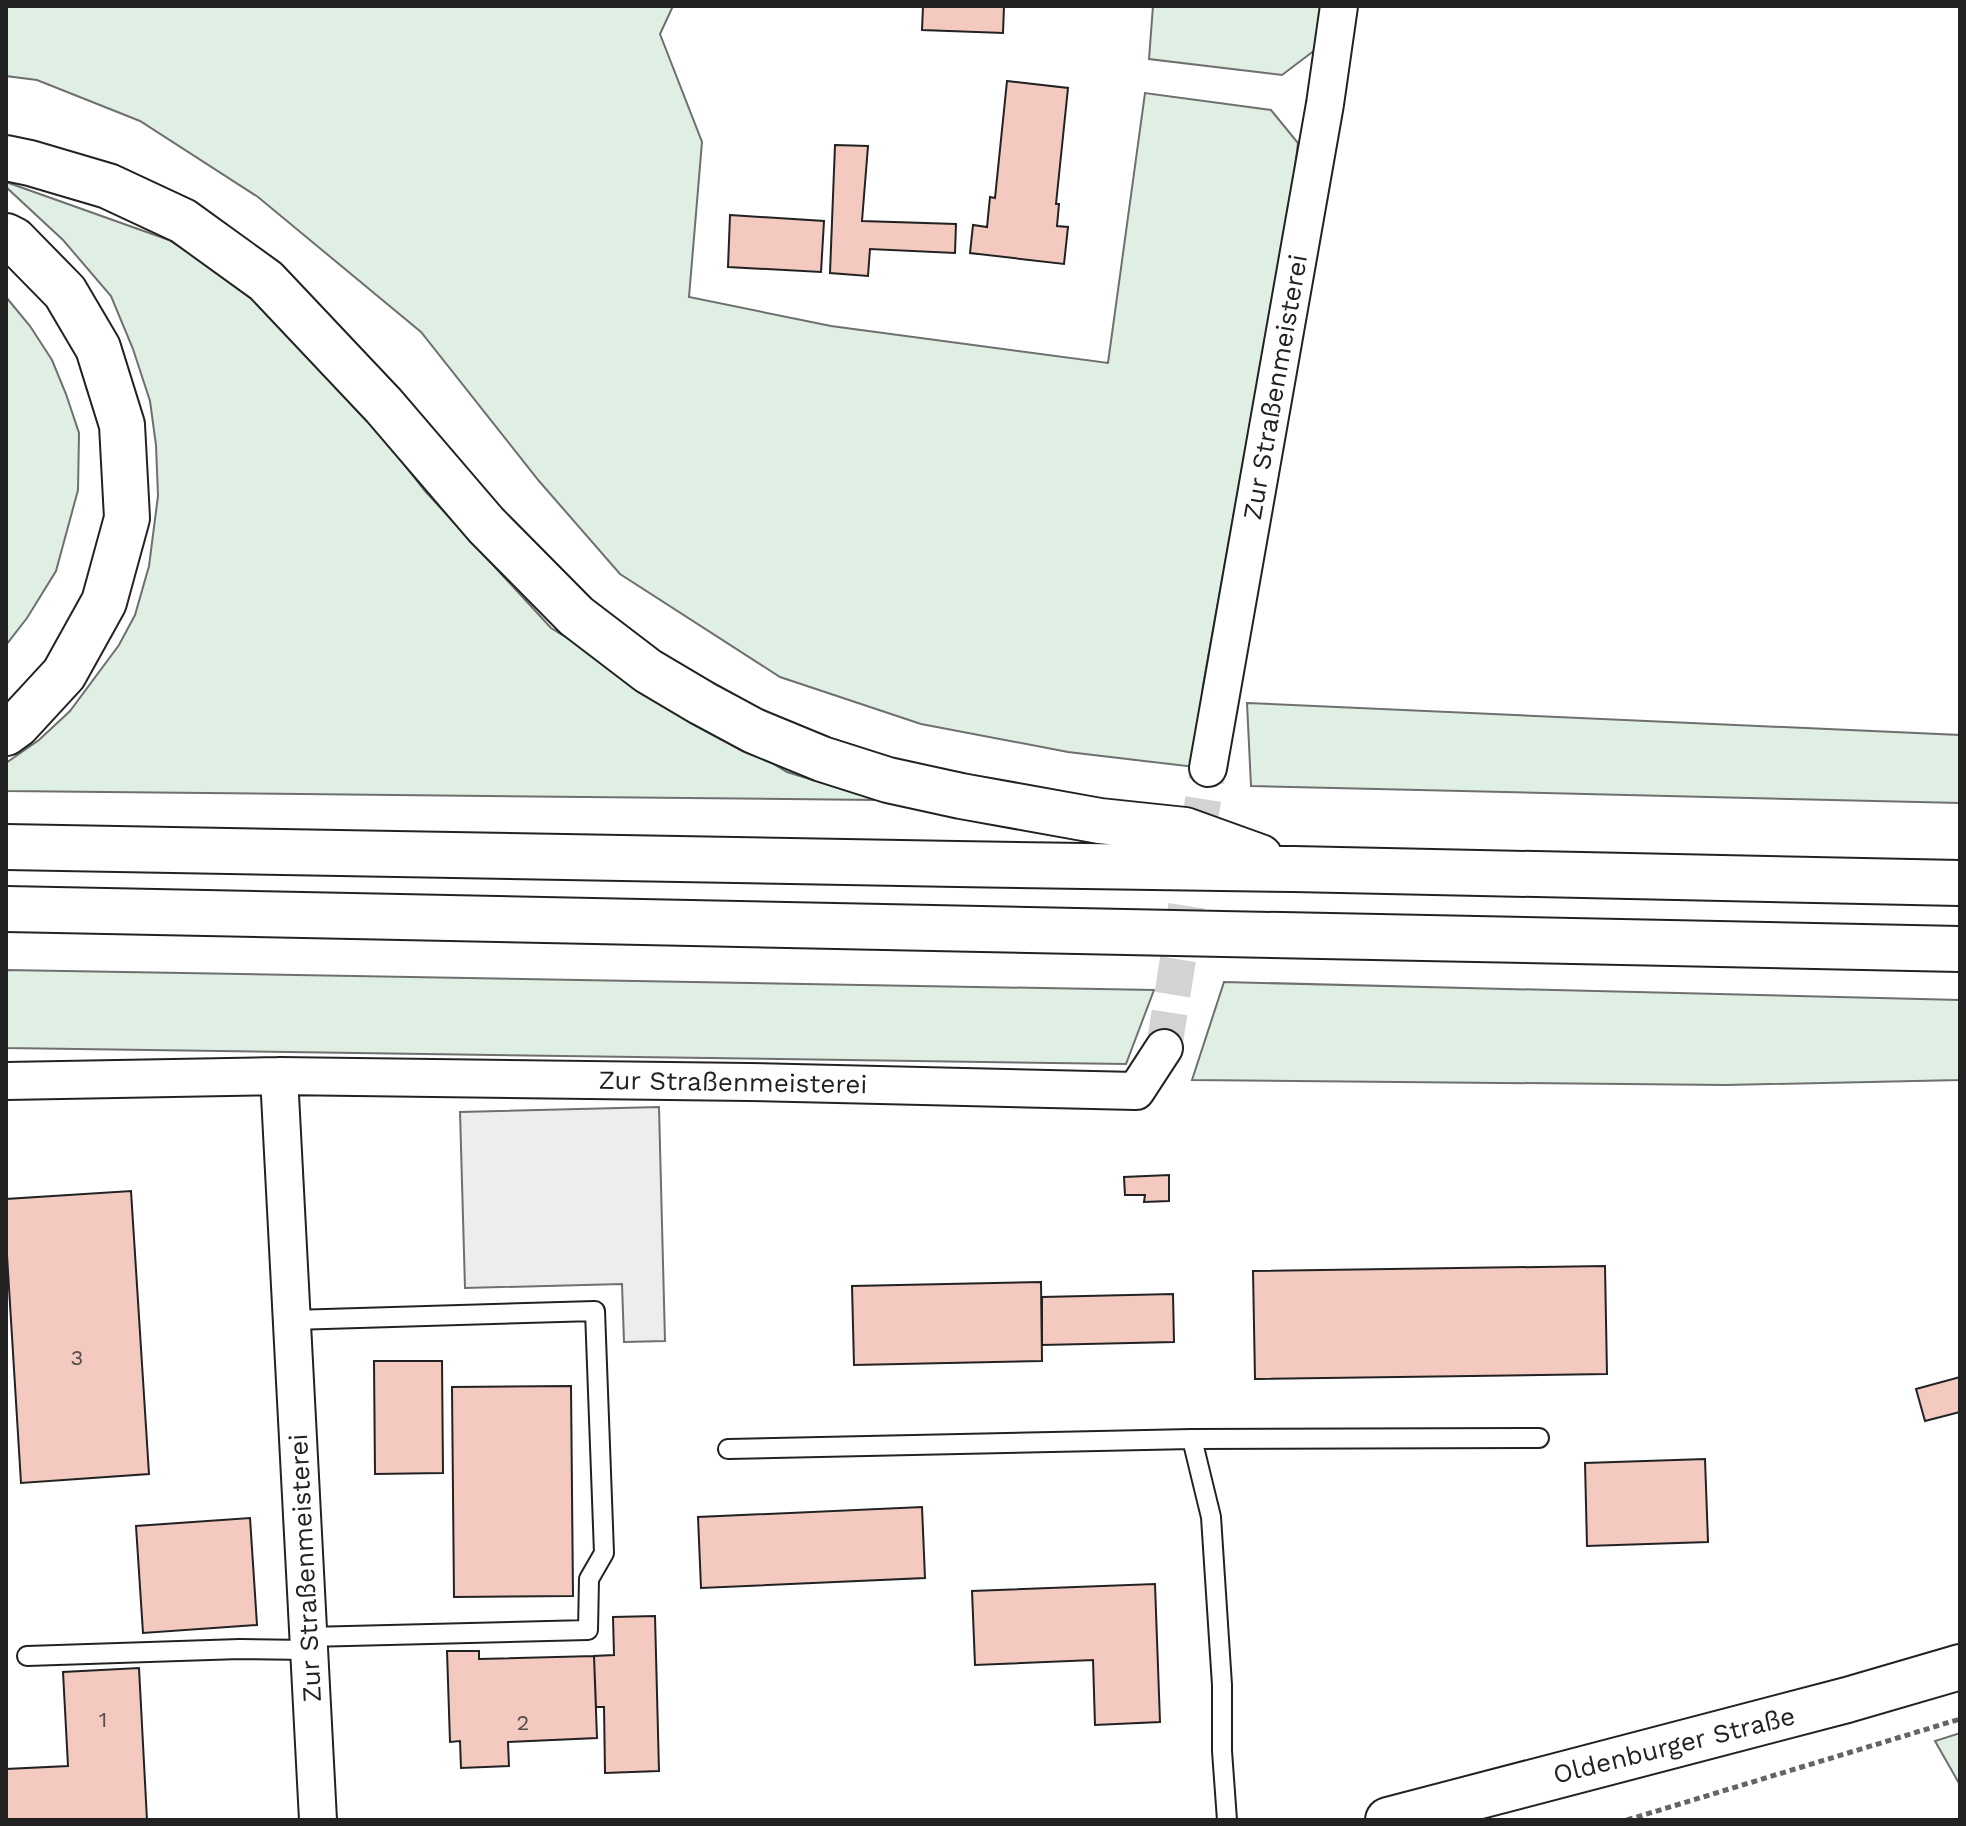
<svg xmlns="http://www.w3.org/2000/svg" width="1966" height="1826" font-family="'Work Sans',sans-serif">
	<rect width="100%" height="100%" fill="#fff"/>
	<path fill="#e0efe3" stroke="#6f6f6f" stroke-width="2" d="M 6,6 L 673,6 L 660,34 L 702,142 L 689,297 L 831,326 L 1108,363 L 1145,93 L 1271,110 L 1298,143 L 1293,183 L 1203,686 L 1195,767 L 1068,752 L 921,724 L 780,677 L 620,574 L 539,481 L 421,332 L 258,197 L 140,121 L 37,80 L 6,76 Z
		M 1153,6 L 1322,6 L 1315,50 L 1282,75 L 1149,59 Z
		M 6,182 L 169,240 L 264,298 L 356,403 L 425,491 L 551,628 L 787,772 L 878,800 L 6,791 L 6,763 L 39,740 L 70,711 L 119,645 L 135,615 L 149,566 L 158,496 L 156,445 L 150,401 L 133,349 L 111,296 L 63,240 L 6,187 Z
		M 6,297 L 30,326 L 52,360 L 66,394 L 79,433 L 78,490 L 56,571 L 27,618 L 6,645 Z
		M 1247,703 L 1960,735 L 1960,803 L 1251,786 Z
		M 6,970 L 1154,990 L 1126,1064 L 6,1048 Z
		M 1224,982 L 1960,1000 L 1960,1080 L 1726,1085 L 1192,1080 Z
		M 1960,1733 L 1960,1785 L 1935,1741 Z"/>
	<path fill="#ededed" stroke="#6f6f6f" stroke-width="2" d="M 659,1107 L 665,1341 L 624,1342 L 622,1284 L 465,1288 L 460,1112 Z"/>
	<path fill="#f3c9c0" stroke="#222" stroke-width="2" d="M 923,6 L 1004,6 L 1003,33 L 922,30 Z
		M 1007,81 L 1068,88 L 1056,204 L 1059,204 L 1057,226 L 1068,227 L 1064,264 L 970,253 L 973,225 L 987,227 L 990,197 L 995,198 Z
		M 835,145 L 868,146 L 862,221 L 956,224 L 955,253 L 870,249 L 868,276 L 830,273 Z
		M 730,215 L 824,221 L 821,272 L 728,267 Z
		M 1169,1175 L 1169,1201 L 1144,1202 L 1145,1195 L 1125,1195 L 1124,1177 Z
		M 131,1191 L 149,1474 L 21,1483 L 6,1239 L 6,1199 Z
		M 1605,1266 L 1607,1374 L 1255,1379 L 1253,1271 Z
		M 1041,1282 L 1042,1361 L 854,1365 L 852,1286 Z
		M 1173,1294 L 1174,1342 L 1042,1345 L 1042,1297 Z
		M 374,1361 L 442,1361 L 443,1473 L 375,1474 Z
		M 1960,1377 L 1960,1412 L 1925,1421 L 1916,1389 Z
		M 571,1386 L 573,1596 L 454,1597 L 452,1387 Z
		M 1705,1459 L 1708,1542 L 1587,1546 L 1585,1463 Z
		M 922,1507 L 925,1578 L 701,1588 L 698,1517 Z
		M 250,1518 L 257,1625 L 143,1633 L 136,1526 Z
		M 1155,1584 L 1160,1722 L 1095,1725 L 1093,1660 L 975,1665 L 972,1591 Z
		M 655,1616 L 659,1771 L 605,1773 L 604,1707 L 596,1707 L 594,1656 L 614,1655 L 613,1617 Z
		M 447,1651 L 479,1651 L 479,1659 L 594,1656 L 597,1738 L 508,1742 L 509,1766 L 461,1768 L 460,1741 L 450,1742 Z
		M 139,1668 L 147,1820 L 6,1820 L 6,1769 L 68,1766 L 63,1672 Z"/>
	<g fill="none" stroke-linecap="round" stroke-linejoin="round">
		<path stroke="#d3d3d3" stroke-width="36" stroke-dasharray="36 18" stroke-linecap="butt" d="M 1164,1048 L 1208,768"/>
		<defs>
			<path id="lane" d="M 292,1320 L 595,1311 L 604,1553 L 589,1579 L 588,1630 L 308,1637
				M 1192,1439 L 1539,1438
				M 728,1449 L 1192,1439 L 1211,1517 L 1222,1685 L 1222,1751 L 1227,1820
				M 27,1656 L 240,1649 L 309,1650"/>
			<path id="street" d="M 1208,768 L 1325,104 L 1339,6
				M 279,1076 L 318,1820
				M 6,1081 L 279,1076 L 749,1082 L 1136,1091 L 1164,1048"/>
			<path id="secondary" d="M 1388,1820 L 1847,1700 L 1960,1667"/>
			<path id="highway" d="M 6,158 L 30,163 L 108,186 L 183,221 L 266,281 L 384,406 L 486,525 L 576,616 L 648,671 L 702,703 L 754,731 L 822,759 L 888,780 L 961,796 L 1100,821 L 1185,830 L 1260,857
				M 6,236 L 14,240 L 65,292 L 98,348 L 122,425 L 127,518 L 104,602 L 64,674 L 17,725 L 6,733
				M 6,847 L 957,864 L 1293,869 L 1960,883
				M 6,909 L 1960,949"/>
		</defs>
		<use href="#lane" stroke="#222" stroke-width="22"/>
		<use href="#street" stroke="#222" stroke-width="40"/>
		<use href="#secondary" stroke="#222" stroke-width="48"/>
		<use href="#highway" stroke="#222" stroke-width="48"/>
		<path stroke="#646464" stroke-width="5" stroke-dasharray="6 4" stroke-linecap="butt" d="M 1627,1820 L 1960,1719"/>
		<use href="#lane" stroke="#fff" stroke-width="18"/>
		<use href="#street" stroke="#fff" stroke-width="36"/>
		<use href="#secondary" stroke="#fff" stroke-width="44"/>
		<use href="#highway" stroke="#fff" stroke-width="44"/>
	</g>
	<g text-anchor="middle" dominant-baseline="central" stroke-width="6" stroke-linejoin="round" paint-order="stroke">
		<g font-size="22" fill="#564c4a">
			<text x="77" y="1357">3</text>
			<text x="103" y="1719">1</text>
			<text x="523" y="1722">2</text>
		</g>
		<g font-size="26" fill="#222" stroke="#fff">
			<text transform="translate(1275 387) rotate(-80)">Zur Straßenmeisterei</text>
			<text transform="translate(733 1082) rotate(1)">Zur Straßenmeisterei</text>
			<text transform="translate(305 1568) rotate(-93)">Zur Straßenmeisterei</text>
			<text transform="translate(1674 1745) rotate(-14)">Oldenburger Straße</text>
		</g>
	</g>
	<rect width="1966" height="1826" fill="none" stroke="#222222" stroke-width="16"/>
</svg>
